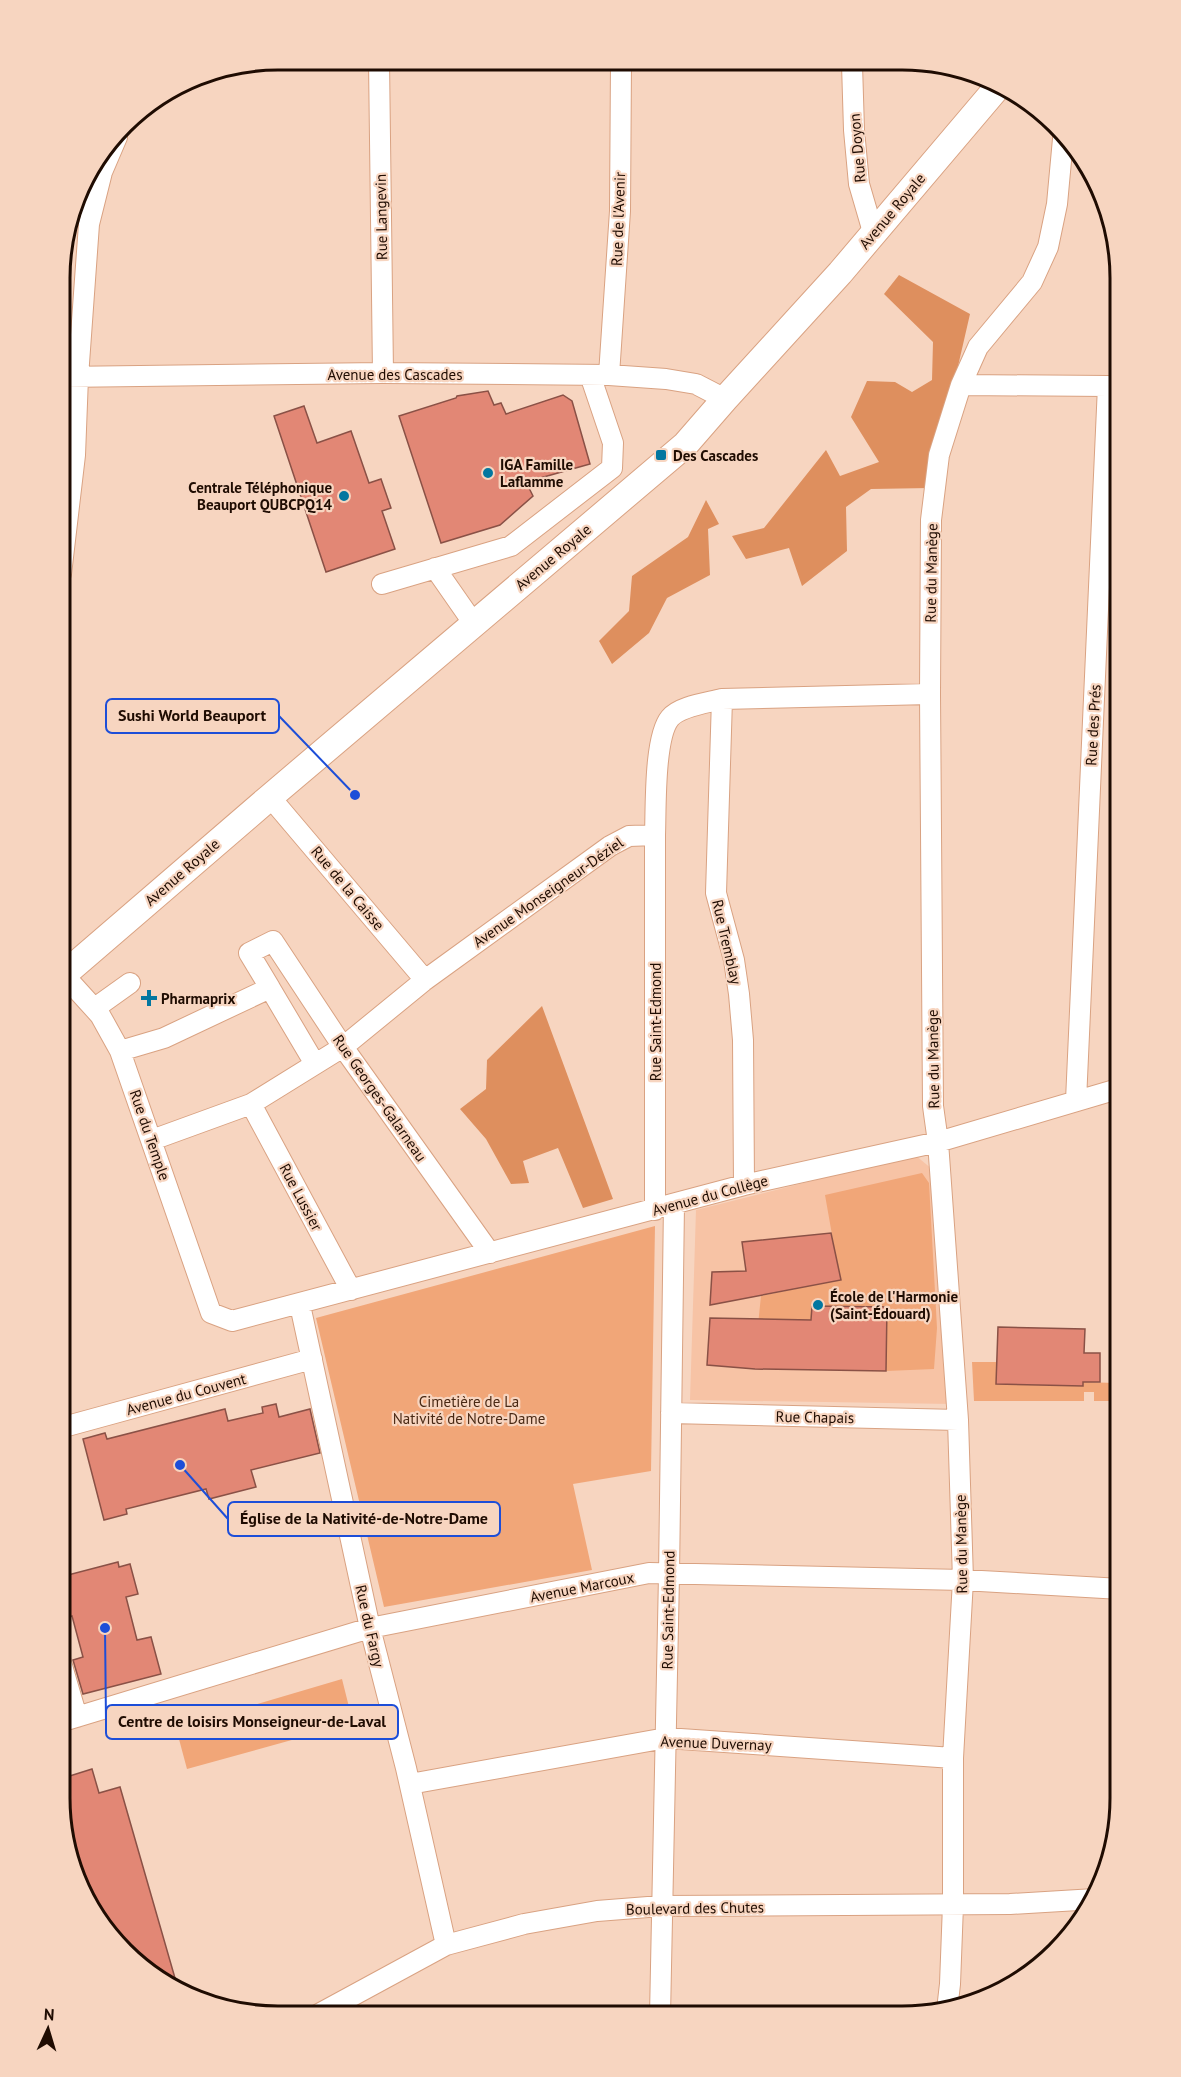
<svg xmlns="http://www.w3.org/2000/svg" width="1181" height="2077" font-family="'PT Sans',sans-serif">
	<rect width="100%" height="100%" fill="#f7d5c0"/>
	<path fill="#f7c3a5" d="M 915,1155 L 932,1169 L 951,1404 L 690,1400 L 696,1210 Z"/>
	<path fill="#f1a678" d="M 922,1173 L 929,1183 L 937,1328 L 934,1369 L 886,1371 L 887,1307 L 812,1306 L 811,1320 L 781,1319 L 781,1333 L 756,1344 L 761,1296 L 840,1280 L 825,1195 Z
		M 655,1226 L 651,1471 L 573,1484 L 592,1570 L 384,1607 L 316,1318 Z
		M 972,1362 L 997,1362 L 997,1384 L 1083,1386 L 1083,1382 L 1115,1383 L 1115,1401 L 1094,1401 L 1094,1392 L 1084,1392 L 1084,1401 L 974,1401 Z
		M 342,1679 L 353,1723 L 187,1769 L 176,1728 Z"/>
	<path fill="#de8f5e" d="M 899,275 L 970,314 L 930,488 L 871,489 L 846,507 L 847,551 L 802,586 L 789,548 L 746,559 L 732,536 L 764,528 L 826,450 L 840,476 L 879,462 L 851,417 L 867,381 L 895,382 L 912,392 L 932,380 L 933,342 L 884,294 Z
		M 706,500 L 719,524 L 708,529 L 710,575 L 667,598 L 649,633 L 612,664 L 599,641 L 629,611 L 632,576 L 688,537 Z
		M 542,1006 L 613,1199 L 583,1208 L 558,1148 L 523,1161 L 529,1183 L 511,1184 L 486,1139 L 460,1109 L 486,1089 L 487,1060 Z"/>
	<path fill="#e28775" stroke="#8a5146" stroke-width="1.5" d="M 488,391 L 494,405 L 501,403 L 506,414 L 563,395 L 572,401 L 590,464 L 526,482 L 533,496 L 500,525 L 441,543 L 399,416 L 456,398 L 457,396 Z
		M 304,406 L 317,443 L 351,431 L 369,483 L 381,479 L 391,508 L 382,511 L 395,549 L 326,572 L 274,416 Z
		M 831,1233 L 841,1280 L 710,1305 L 712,1272 L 746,1271 L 742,1242 Z
		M 812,1306 L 887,1307 L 886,1371 L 755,1369 L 707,1365 L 710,1318 L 811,1320 Z
		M 998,1327 L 1085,1329 L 1084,1353 L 1100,1353 L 1100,1382 L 1083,1382 L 1083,1386 L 996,1384 Z
		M 276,1404 L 279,1417 L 310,1409 L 320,1453 L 251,1470 L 256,1487 L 209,1499 L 206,1489 L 126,1509 L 127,1514 L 104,1520 L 83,1439 L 105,1433 L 107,1439 L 225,1409 L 228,1421 L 263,1413 L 262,1407 Z
		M 118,1562 L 119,1567 L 130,1564 L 138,1594 L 126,1597 L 137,1640 L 151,1637 L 161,1674 L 83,1694 L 73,1660 L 83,1657 L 72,1616 L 60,1620 L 60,1583 L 65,1582 L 64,1576 Z
		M 92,1769 L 99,1793 L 120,1787 L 179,1992 L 135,1963 L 72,1869 L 60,1798 L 60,1779 Z"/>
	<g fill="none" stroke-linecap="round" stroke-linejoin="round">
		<defs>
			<path id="minor" d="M 379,61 L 383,373
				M 852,64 L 854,130 L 859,184 L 873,232
				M 609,375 L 620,211 L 621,62
				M 62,377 L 383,373 L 609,375 L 666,379 L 696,384 L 725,399
				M 961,385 L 1108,386 L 1076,1101
				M 435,568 L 474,624
				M 61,574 L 75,455 L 78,377 L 89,224 L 102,172 L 117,137
				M 382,584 L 511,546 L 612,468 L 613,443 L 590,375
				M 722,699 L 716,893 L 734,960 L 739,994 L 743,1040 L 744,1185
				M 270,797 L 425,980
				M 61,972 L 100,1015 L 120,1051 L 211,1313 L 232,1321 L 744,1185 L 938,1142 L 1121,1088
				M 270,988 L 249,953 L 273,941 L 343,1047 L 490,1253
				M 95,1008 L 130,983
				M 120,1051 L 164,1038 L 270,988 L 315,1064
				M 251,1104 L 351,1290
				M 152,1140 L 251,1104 L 343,1047 L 425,980 L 610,846 L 629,836 L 655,835 C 656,809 654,737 670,718 C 680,706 707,703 722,699 L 930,694
				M 655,1210 L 655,835
				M 300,1305 L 370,1628 L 406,1768 L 446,1945
				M 671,1413 L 958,1420
				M 60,1428 L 312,1359
				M 60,1659 L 77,1717
				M 60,1722 L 370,1628 L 649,1573 L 963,1580 L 1121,1589
				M 410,1784 L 666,1738 L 953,1758
				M 947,2010 L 950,1984 L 953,1905 L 953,1758 L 963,1580 L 958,1420 L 938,1142 L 933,1106 L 930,694 L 931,520 L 939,455 L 961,385 L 978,347 L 1032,282 L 1048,247 L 1057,204 L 1063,139
				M 317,2015 L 446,1945 L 524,1924 L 597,1911 L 661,1906 L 1010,1904 L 1095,1899
				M 660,2016 L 669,1575 L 674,1204"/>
			<path id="major" d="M 61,977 L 270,797 L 685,445 L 725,399 L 840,273 L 996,89"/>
		</defs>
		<use href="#minor" stroke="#d9a282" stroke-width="22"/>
		<use href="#major" stroke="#d9a282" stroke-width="28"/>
		<use href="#minor" stroke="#fff" stroke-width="20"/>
		<use href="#major" stroke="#fff" stroke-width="26"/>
	</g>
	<g fill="#0377a0" stroke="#f7d5c0" stroke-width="2">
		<rect x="655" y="449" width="12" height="12" rx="3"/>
		<circle cx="488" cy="473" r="6"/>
		<circle cx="344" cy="496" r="6"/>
		<path d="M146 989h6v6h6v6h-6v6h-6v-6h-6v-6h6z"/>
		<circle cx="818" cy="1305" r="6"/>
	</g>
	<g text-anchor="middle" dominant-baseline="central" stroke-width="4.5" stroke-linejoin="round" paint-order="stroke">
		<g font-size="15" fill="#1f0c02" stroke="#f7d5c0">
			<text transform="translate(857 148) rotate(-95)">Rue Doyon</text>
			<text transform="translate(892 211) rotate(-50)">Avenue Royale</text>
			<text transform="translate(381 217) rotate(-91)">Rue Langevin</text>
			<text transform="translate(618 219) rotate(-88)">Rue de l'Avenir</text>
			<text x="395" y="374">Avenue des Cascades</text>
			<text transform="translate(553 557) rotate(-40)">Avenue Royale</text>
			<text transform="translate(931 573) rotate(-89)">Rue du Manège</text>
			<text transform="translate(1093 725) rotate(-87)">Rue des Prés</text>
			<text transform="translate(182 872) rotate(-41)">Avenue Royale</text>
			<text transform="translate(348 888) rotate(50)">Rue de la Caisse</text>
			<text transform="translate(548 892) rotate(-35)">Avenue Monseigneur-Déziel</text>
			<text transform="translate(727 942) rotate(77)">Rue Tremblay</text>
			<text transform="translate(655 1022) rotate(-90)">Rue Saint-Edmond</text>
			<text transform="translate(933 1059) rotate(-91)">Rue du Manège</text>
			<text transform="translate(380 1098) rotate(55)">Rue Georges-Galarneau</text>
			<text transform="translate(150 1135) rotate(71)">Rue du Temple</text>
			<text transform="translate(710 1195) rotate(-15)">Avenue du Collège</text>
			<text transform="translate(301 1197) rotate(62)">Rue Lussier</text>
			<text transform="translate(186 1394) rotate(-15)">Avenue du Couvent</text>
			<text transform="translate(815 1417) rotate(1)">Rue Chapais</text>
			<text transform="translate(961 1544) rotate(-91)">Rue du Manège</text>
			<text transform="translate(582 1587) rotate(-11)">Avenue Marcoux</text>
			<text transform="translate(668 1610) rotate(-89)">Rue Saint-Edmond</text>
			<text transform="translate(370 1626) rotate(77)">Rue du Fargy</text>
			<text transform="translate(716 1743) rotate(2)">Avenue Duvernay</text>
			<text transform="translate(695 1908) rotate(-1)">Boulevard des Chutes</text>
		</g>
		<g font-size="15" font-weight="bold" fill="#1f0c02" stroke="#f7d5c0" text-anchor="start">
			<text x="673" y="455">Des Cascades</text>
			<text x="500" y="464">IGA Famille<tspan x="500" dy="17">Laflamme</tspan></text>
			<text x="332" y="487" text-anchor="end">Centrale Téléphonique<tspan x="332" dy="17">Beauport QUBCPQ14</tspan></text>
			<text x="161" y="998">Pharmaprix</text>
			<text x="830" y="1296">École de l'Harmonie<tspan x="830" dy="17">(Saint-Édouard)</tspan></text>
		</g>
		<g font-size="15" fill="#492914" stroke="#f7d5c0">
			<text x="469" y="1401">Cimetière de La<tspan x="469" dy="17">Nativité de Notre-Dame</tspan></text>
		</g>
	</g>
	<path d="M0 0H1181V2077H0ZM278 70H902A208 208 0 0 1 1110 278V1798A208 208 0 0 1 902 2006H278A208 208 0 0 1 70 1798V278A208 208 0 0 1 278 70Z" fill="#f7d5c0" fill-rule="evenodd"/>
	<path fill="none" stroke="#1f0c02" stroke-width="3" d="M278 70H902A208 208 0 0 1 1110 278V1798A208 208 0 0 1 902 2006H278A208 208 0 0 1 70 1798V278A208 208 0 0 1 278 70Z"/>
	<path fill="none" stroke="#1d4ed8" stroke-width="2" d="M355 795L279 716M180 1465L228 1519M105 1628L106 1722"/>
	<g fill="#1d4ed8" stroke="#f7d5c0" stroke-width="2">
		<circle cx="355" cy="795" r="6"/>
		<circle cx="180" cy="1465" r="6"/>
		<circle cx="105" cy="1628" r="6"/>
	</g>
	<g fill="#f7d5c0" stroke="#1d4ed8" stroke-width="2">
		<rect x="106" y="699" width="173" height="34" rx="6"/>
		<rect x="228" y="1502" width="272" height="34" rx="6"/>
		<rect x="106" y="1705" width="292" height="34" rx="6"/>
	</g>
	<g font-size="16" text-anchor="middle" font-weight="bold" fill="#1f0c02">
		<text x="192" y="721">Sushi World Beauport</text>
		<text x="364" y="1524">Église de la Nativité-de-Notre-Dame</text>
		<text x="252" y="1727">Centre de loisirs Monseigneur-de-Laval</text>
	</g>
	<g transform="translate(48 2029) rotate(4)" stroke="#f7d5c0" stroke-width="4.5" paint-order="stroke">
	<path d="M0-4.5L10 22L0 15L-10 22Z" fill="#1f0c02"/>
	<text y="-9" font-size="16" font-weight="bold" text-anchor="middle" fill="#1f0c02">N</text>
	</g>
</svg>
